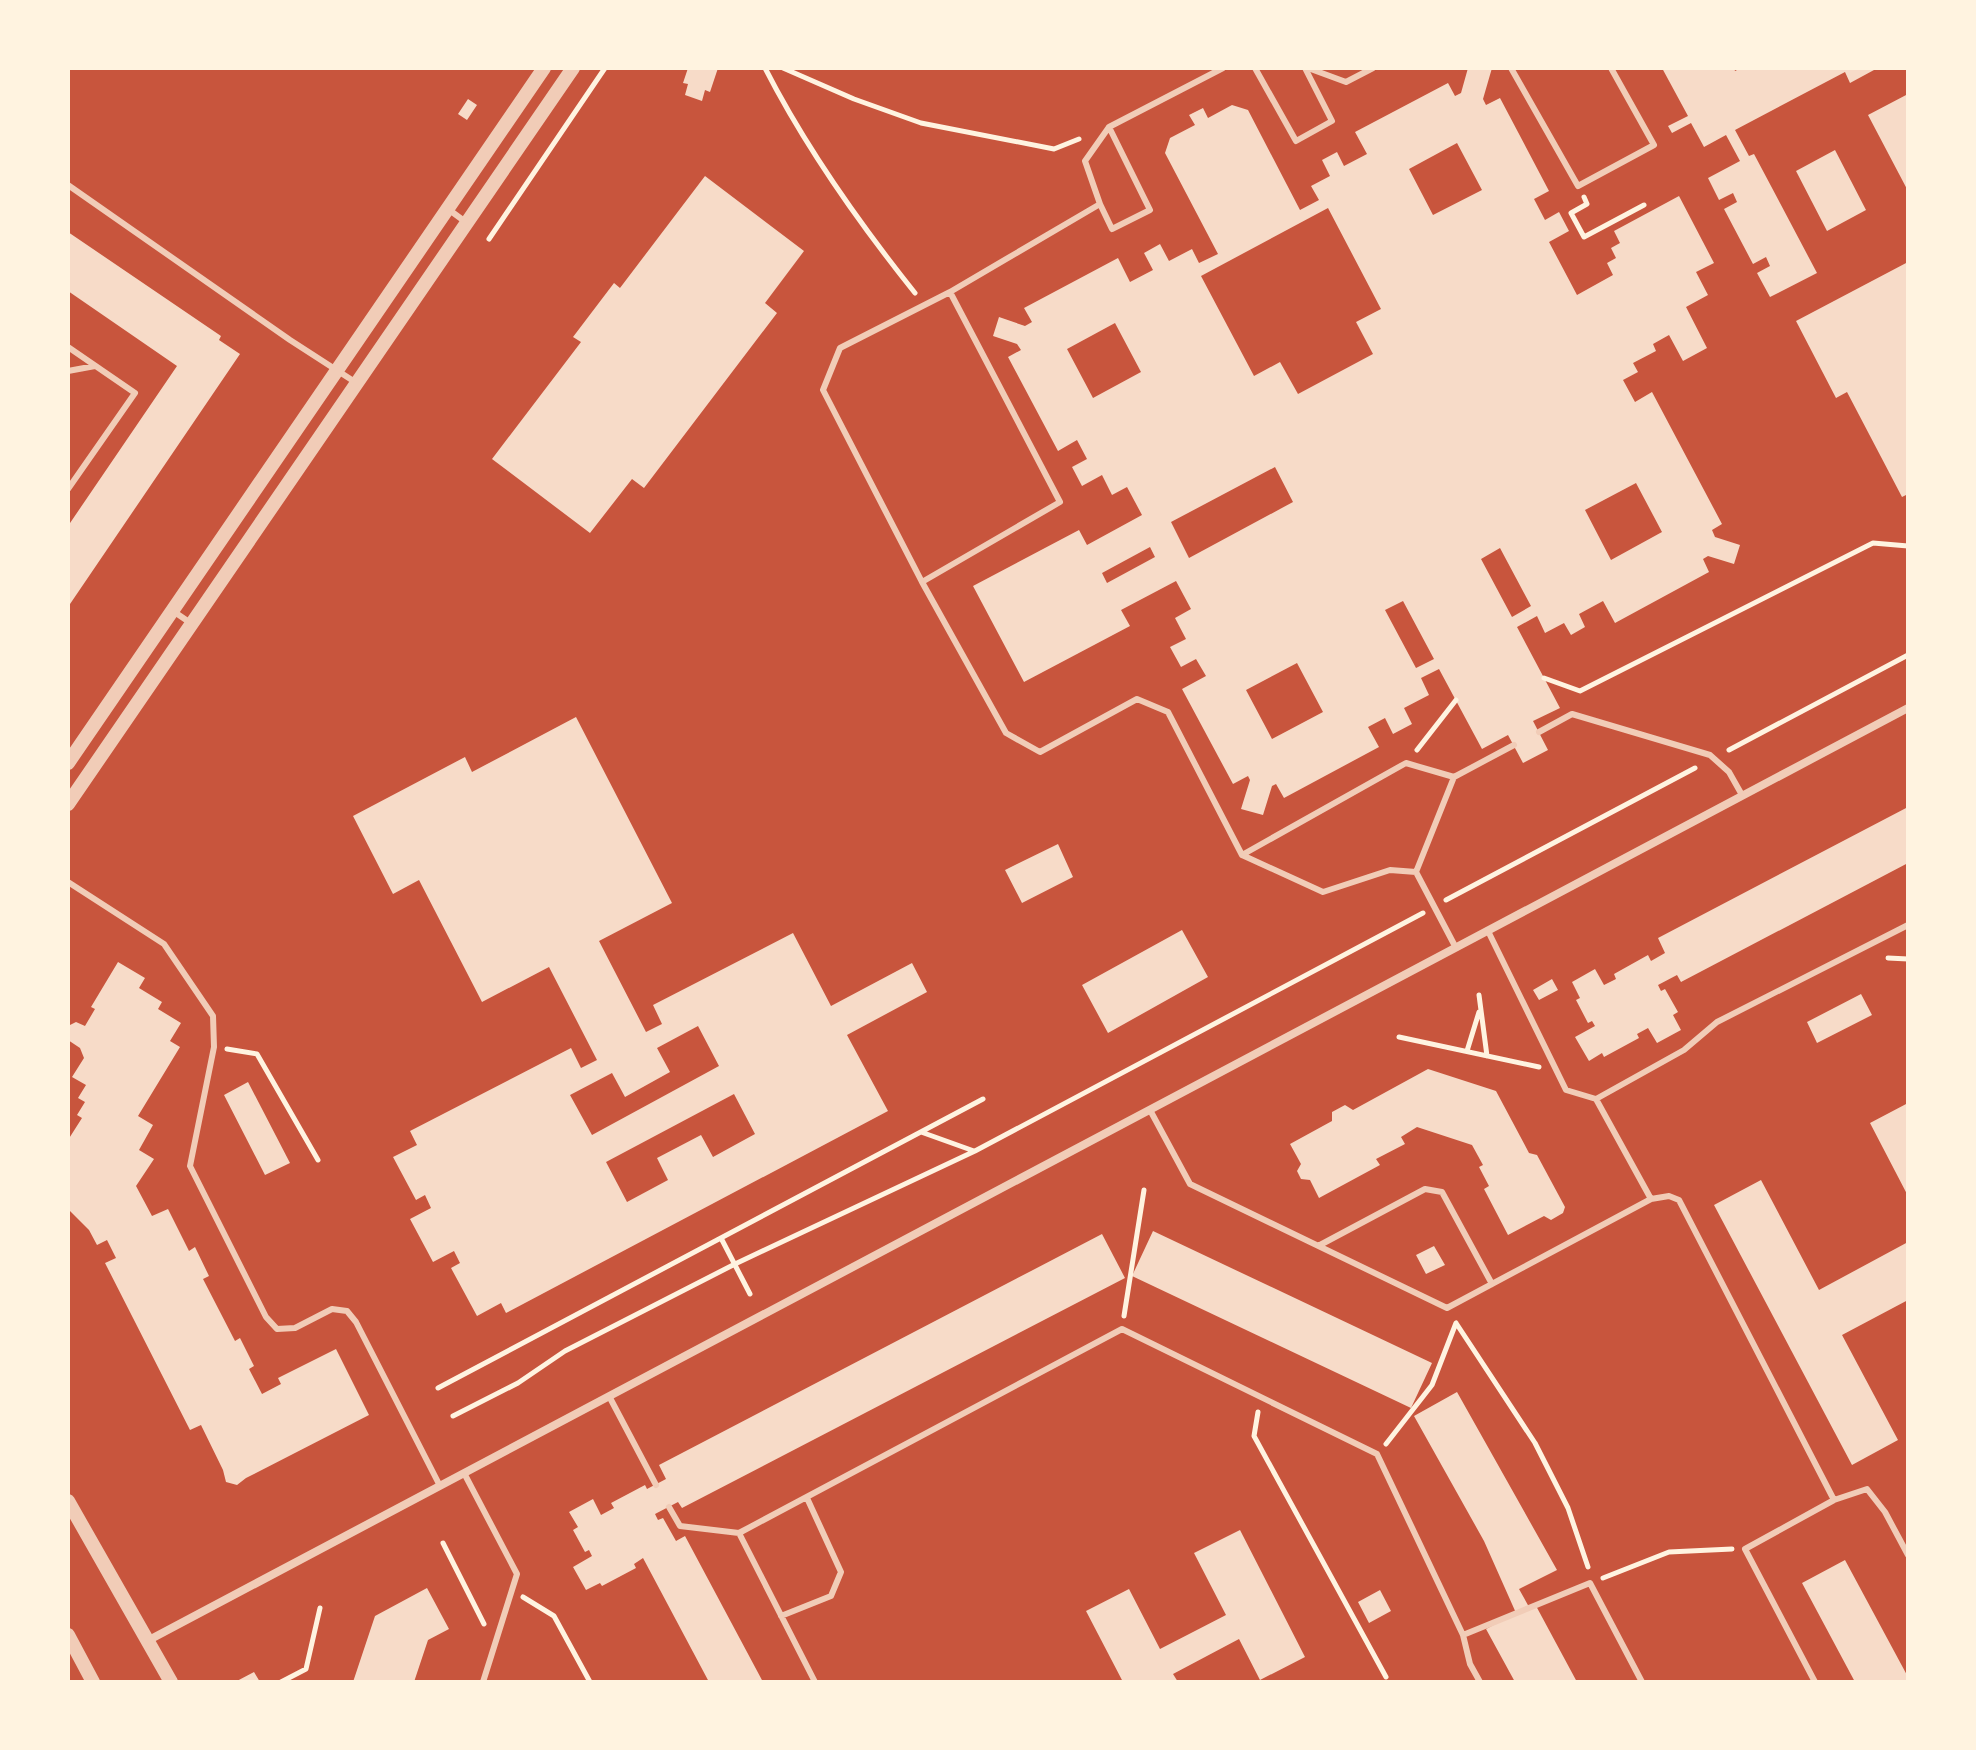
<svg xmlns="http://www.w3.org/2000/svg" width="1976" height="1750" font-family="Helvetica,sans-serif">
	<rect width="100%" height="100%" fill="#c8553d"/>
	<path fill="#f7dbc8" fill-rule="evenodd" d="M 688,68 L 718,68 L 710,92 L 705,90 L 702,101 L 685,95 L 688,84 L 683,83 Z
		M 1468,68 L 1492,68 L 1483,99 L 1486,105 L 1500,98 L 1549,191 L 1534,199 L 1545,220 L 1559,212 L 1569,231 L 1549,242 L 1577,295 L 1613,275 L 1607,263 L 1616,258 L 1611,248 L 1620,243 L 1614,231 L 1679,196 L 1714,263 L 1696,272 L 1708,295 L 1686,307 L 1707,348 L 1683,361 L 1669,335 L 1653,344 L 1656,351 L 1633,363 L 1638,372 L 1623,380 L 1635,402 L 1652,392 L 1722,524 L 1712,530 L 1715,537 L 1740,545 L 1734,564 L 1708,556 L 1703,559 L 1709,572 L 1615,623 L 1603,601 L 1579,614 L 1585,627 L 1571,635 L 1564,623 L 1545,633 L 1537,616 L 1517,627 L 1560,708 L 1533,721 L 1548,750 L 1523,763 L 1508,735 L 1482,749 L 1439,669 L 1421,678 L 1429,695 L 1404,708 L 1412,724 L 1393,734 L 1385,718 L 1368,727 L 1379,747 L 1284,798 L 1276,784 L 1272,786 L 1263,815 L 1241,809 L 1250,780 L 1248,776 L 1233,784 L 1182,689 L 1206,676 L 1196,659 L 1181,667 L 1170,647 L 1186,639 L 1175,618 L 1191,609 L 1176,581 L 1121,610 L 1130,626 L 1024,682 L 973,586 L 1079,530 L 1087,545 L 1142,515 L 1127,487 L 1112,495 L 1102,475 L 1082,486 L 1072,467 L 1087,459 L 1077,440 L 1058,451 L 1008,357 L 1021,350 L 1017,344 L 993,336 L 999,317 L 1025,326 L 1032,322 L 1024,308 L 1118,258 L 1130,282 L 1153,270 L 1144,253 L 1160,244 L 1169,261 L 1192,249 L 1199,263 L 1218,254 L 1165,153 L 1170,138 L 1195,125 L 1189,115 L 1203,108 L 1208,118 L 1232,105 L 1248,110 L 1300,210 L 1319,200 L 1311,186 L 1330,176 L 1322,160 L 1337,152 L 1344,166 L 1367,154 L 1355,132 L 1448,83 L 1455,96 L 1461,93 ZM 1457,143 L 1482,190 L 1433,215 L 1409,169 ZM 1328,208 L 1381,309 L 1356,322 L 1373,354 L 1298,394 L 1280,362 L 1254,376 L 1201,276 ZM 1115,323 L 1141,372 L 1093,398 L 1067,349 ZM 1275,467 L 1293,502 L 1189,558 L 1171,522 ZM 1636,483 L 1662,532 L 1611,560 L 1585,510 ZM 1150,547 L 1155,557 L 1107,583 L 1102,573 ZM 1500,548 L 1531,606 L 1512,617 L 1481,559 ZM 1403,601 L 1434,659 L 1416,668 L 1385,610 ZM 1297,663 L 1323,712 L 1272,739 L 1246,690 Z
		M 1662,68 L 1734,68 L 1735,71 L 1741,68 L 1873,68 L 1874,70 L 1850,83 L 1845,72 L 1735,130 L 1749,156 L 1754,154 L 1817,273 L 1770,297 L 1757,273 L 1770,266 L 1766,257 L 1753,264 L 1724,209 L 1737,202 L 1733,193 L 1719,200 L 1708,178 L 1740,161 L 1726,135 L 1704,147 L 1691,123 L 1672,133 L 1668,126 L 1688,116 Z
		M 1908,94 L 1908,191 L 1868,115 Z
		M 468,99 L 477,105 L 467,120 L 458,114 Z
		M 1835,150 L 1866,210 L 1827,231 L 1796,171 Z
		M 705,176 L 804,251 L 765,303 L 777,313 L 644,488 L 632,479 L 590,533 L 492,459 L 581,342 L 573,337 L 614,283 L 620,288 Z
		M 68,232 L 221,336 L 219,340 L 240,354 L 68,607 L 68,526 L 177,366 L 68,291 Z
		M 1908,262 L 1908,494 L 1902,497 L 1847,392 L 1836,398 L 1796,321 Z
		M 576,717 L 672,903 L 599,941 L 646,1032 L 662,1024 L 653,1005 L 793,933 L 831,1006 L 912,963 L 927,992 L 847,1035 L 888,1111 L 506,1313 L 501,1303 L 477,1316 L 451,1268 L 460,1263 L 454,1251 L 433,1262 L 410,1219 L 431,1208 L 425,1195 L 416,1200 L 393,1157 L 417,1145 L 410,1131 L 571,1048 L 581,1068 L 597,1060 L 549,967 L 482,1002 L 419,880 L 393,894 L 353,816 L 465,757 L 472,772 ZM 698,1026 L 719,1066 L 592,1135 L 570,1095 L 612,1073 L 625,1097 L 670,1072 L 657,1048 ZM 734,1094 L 755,1134 L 713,1157 L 701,1135 L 657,1158 L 668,1180 L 627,1202 L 606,1162 Z
		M 1908,807 L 1908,863 L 1681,982 L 1677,975 L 1658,985 L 1661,991 L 1665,989 L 1678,1012 L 1673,1015 L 1681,1030 L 1657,1043 L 1648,1028 L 1637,1034 L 1639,1038 L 1604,1057 L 1602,1053 L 1589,1061 L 1575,1037 L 1595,1026 L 1592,1021 L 1588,1023 L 1576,1000 L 1580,998 L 1572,982 L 1595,969 L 1604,985 L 1616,979 L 1614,974 L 1648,955 L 1651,961 L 1665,953 L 1658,938 Z
		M 1058,844 L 1073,877 L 1022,903 L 1005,870 Z
		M 1182,930 L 1208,977 L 1108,1033 L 1082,985 Z
		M 118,962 L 145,978 L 139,988 L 162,1002 L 158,1009 L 181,1023 L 170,1041 L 180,1047 L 138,1116 L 153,1125 L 139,1150 L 154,1159 L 136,1186 L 152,1216 L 168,1209 L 189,1251 L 195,1247 L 209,1276 L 203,1279 L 235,1341 L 240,1338 L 254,1366 L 249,1369 L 262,1394 L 281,1384 L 278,1378 L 336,1349 L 369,1415 L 246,1478 L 237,1485 L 226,1482 L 223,1470 L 201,1425 L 190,1430 L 105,1263 L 116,1258 L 107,1240 L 97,1245 L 89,1230 L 68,1209 L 68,1140 L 82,1118 L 77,1115 L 85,1102 L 78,1098 L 86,1085 L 72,1077 L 84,1058 L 80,1048 L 68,1040 L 68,1026 L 76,1022 L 85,1026 L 95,1009 L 91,1007 Z
		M 1552,979 L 1558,990 L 1539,1000 L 1533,990 Z
		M 1861,994 L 1872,1015 L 1817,1043 L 1807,1022 Z
		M 1428,1069 L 1496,1091 L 1529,1153 L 1537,1155 L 1565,1207 L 1563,1213 L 1551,1220 L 1544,1216 L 1508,1235 L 1484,1189 L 1489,1186 L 1479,1167 L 1483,1165 L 1472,1145 L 1417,1127 L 1401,1137 L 1405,1144 L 1376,1159 L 1380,1165 L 1319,1198 L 1310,1180 L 1301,1179 L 1297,1171 L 1301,1164 L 1290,1144 L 1332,1121 L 1332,1112 L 1345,1105 L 1353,1110 Z
		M 248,1082 L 290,1163 L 265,1175 L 224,1095 Z
		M 1908,1103 L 1908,1196 L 1870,1123 Z
		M 1761,1180 L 1819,1290 L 1908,1242 L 1908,1300 L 1842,1335 L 1898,1440 L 1852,1465 L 1714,1205 Z
		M 1153,1231 L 1432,1363 L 1411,1408 L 1132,1276 Z
		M 1102,1234 L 1125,1278 L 682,1508 L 678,1502 L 655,1514 L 658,1520 L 663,1518 L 676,1541 L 685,1536 L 763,1682 L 709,1682 L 643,1558 L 634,1564 L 636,1568 L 602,1586 L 600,1583 L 586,1590 L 573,1567 L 592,1556 L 589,1550 L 585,1552 L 573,1530 L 578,1527 L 569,1512 L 593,1499 L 601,1515 L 614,1508 L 611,1503 L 645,1485 L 647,1489 L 666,1479 L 659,1465 Z
		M 1434,1246 L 1445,1265 L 1426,1274 L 1416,1255 Z
		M 1457,1392 L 1557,1570 L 1519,1589 L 1529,1607 L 1535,1604 L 1577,1682 L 1515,1682 L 1486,1629 L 1516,1613 L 1484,1541 L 1414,1416 Z
		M 1240,1530 L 1305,1657 L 1260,1680 L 1239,1639 L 1173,1674 L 1178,1682 L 1123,1682 L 1086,1611 L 1129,1589 L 1160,1649 L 1226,1615 L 1194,1553 Z
		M 1845,1560 L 1908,1677 L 1908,1682 L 1855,1682 L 1802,1583 Z
		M 427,1588 L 449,1629 L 428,1640 L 414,1682 L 353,1682 L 375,1616 Z
		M 1380,1590 L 1391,1611 L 1369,1623 L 1358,1602 Z
		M 254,1672 L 260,1682 L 235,1682 Z"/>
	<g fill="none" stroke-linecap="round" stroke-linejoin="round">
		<path stroke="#fff3e0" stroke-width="5" d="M 765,68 C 806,148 859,223 915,293
			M 783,68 L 854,99 L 921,123 L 1054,149 L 1079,139
			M 1584,197 L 1587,204 L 1571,213 L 1584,237 L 1644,205
			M 489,239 L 605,68
			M 1544,678 L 1580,691 L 1873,543 L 1908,546
			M 1417,750 L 1456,700
			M 1729,750 L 1908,655
			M 1446,900 L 1695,768
			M 1888,958 L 1908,959
			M 1479,995 L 1487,1056
			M 1399,1037 L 1539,1067
			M 227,1049 L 257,1054 L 318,1160
			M 1467,1051 L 1479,1012
			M 921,1132 L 974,1151
			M 721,1238 L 750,1294
			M 1124,1316 L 1144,1190
			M 1456,1323 L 1535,1443 L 1568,1508 L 1588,1567
			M 438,1388 L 983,1099
			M 1258,1412 L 1254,1436 L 1386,1677
			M 453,1416 L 518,1383 L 565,1351 L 735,1264 L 975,1151 L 1423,913
			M 1386,1444 L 1432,1385 L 1456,1323
			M 443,1543 L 484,1624
			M 1603,1578 L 1669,1552 L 1732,1549
			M 523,1597 L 554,1616 L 590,1682
			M 281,1682 L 306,1669 L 320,1608"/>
		<path stroke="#f1ccb7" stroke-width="6" d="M 1223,68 L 1109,127 L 1085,161 L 1100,204 L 950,292 L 840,348 L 823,390 L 922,582 L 1006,733 L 1040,752 L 1137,699 L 1168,712 L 1242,855 L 1323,892 L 1390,870 L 1416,872
			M 1255,68 L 1296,141 L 1332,121 L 1305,68
			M 1308,68 L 1346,82 L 1373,68
			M 1511,68 L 1578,186 L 1654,145 L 1611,68
			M 68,185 L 290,340 L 355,382
			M 1100,204 L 1112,229 L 1150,210 L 1109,127
			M 448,209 L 467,223
			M 68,347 L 135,393 L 68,489
			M 68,371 L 95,366
			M 922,582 L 1060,502 L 950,292
			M 173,611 L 192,624
			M 1539,732 L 1572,714 L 1710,755 L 1729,772 L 1742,795
			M 1454,777 L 1416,872 L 1456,948
			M 1242,855 L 1406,763 L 1454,777 L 1514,745
			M 68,882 L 164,944 L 213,1016 L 214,1047 L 190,1166 L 266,1317 L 277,1329 L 295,1328 L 332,1309 L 347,1311 L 356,1322 L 440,1486
			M 1596,1099 L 1684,1050 L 1717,1022 L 1908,925
			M 1150,1110 L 1190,1184 L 1447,1308 L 1651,1199 L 1596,1099 L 1566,1090 L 1488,931
			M 1651,1199 L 1669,1196 L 1679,1200 L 1834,1500
			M 1320,1245 L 1425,1189 L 1442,1192 L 1492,1284
			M 609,1396 L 656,1485
			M 464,1473 L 517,1574 L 483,1682
			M 669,1507 L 680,1526 L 739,1533 L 815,1682
			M 739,1533 L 1122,1329 L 1377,1454 L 1463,1635 L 1470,1664 L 1480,1682
			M 781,1616 L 831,1596 L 841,1572 L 807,1498
			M 1463,1635 L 1590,1583 L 1642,1682
			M 1815,1682 L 1745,1549 L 1834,1500 L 1867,1489 L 1885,1512 L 1908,1555"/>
		<path stroke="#f1ccb7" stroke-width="8" d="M 149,1640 L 1908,708"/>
		<path stroke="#f1ccb7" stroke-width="14" d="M 68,763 L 544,68
			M 68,804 L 573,68
			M 68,1501 L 171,1682
			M 68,1635 L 93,1682"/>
	</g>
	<rect width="1976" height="1750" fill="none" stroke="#fff3e0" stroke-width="140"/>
</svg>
